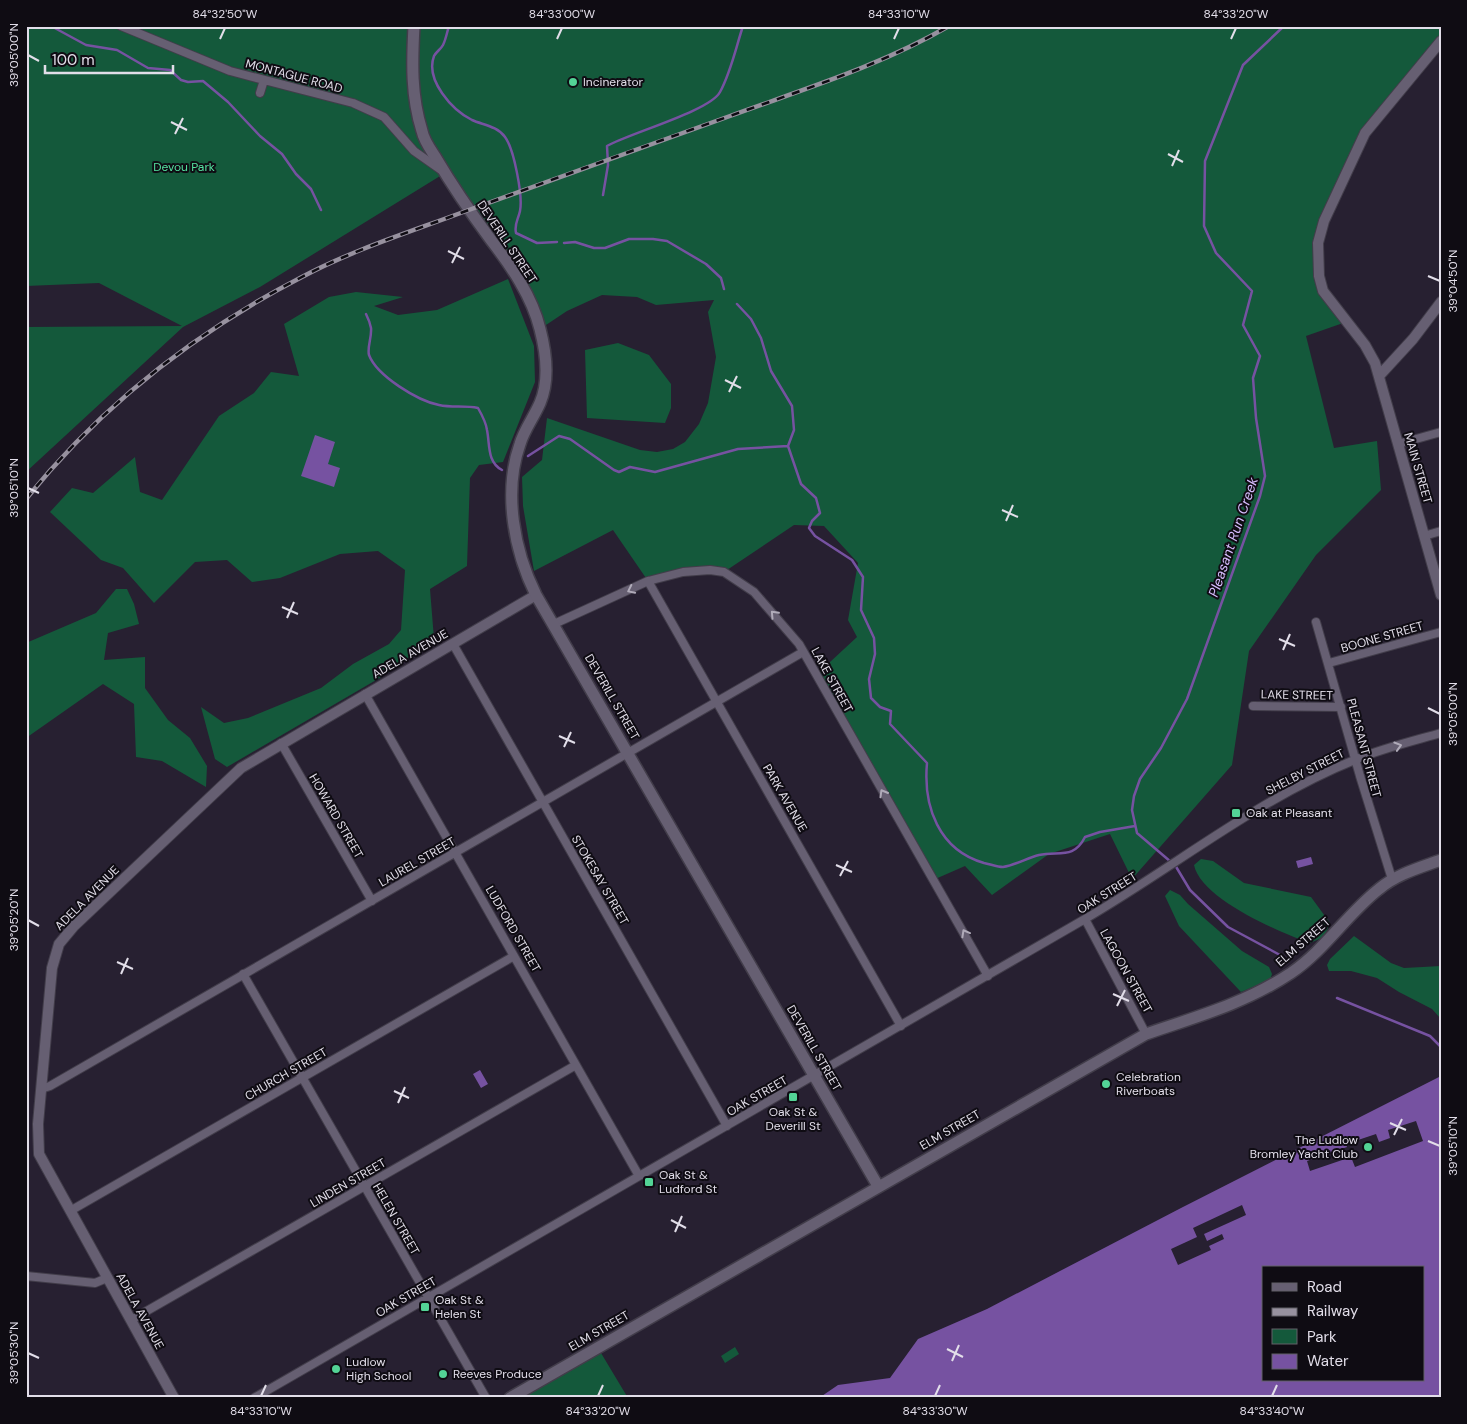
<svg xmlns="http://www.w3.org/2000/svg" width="1467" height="1424" font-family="'DM Sans',sans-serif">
	<rect width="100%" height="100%" fill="#272031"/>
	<path fill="#14593b" d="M 26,26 L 1441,26 L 1441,40 L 1365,134 L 1345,173 L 1317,256 L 1323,291 L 1346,322 L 1306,336 L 1334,448 L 1377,441 L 1381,490 L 1316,555 L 1249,651 L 1232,765 L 1132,879 L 1110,834 L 1049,854 L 992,895 L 965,866 L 933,880 L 816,675 L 857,637 L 848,620 L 858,563 L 824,526 L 794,525 L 724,572 L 710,570 L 648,581 L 613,530 L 534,571 L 523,506 L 522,477 L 542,460 L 547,418 L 640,450 L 657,452 L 673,449 L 685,442 L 699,424 L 708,403 L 716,357 L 708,312 L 714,300 L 656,305 L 637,297 L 602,295 L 567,311 L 540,329 L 537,315 L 445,173 L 260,287 L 183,327 L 26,472 L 26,327 L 182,326 L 99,283 L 26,286 Z
		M 508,279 L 534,346 L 535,382 L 503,462 L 479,465 L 470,478 L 467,566 L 430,589 L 434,639 L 383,676 L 227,767 L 215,759 L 201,707 L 224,723 L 248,718 L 321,688 L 353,664 L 389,644 L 401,630 L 405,570 L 378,551 L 340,554 L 280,578 L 252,582 L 227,560 L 195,562 L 154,603 L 123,568 L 101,560 L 50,512 L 72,488 L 93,493 L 135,457 L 140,492 L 162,500 L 219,416 L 254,393 L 271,372 L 299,376 L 284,324 L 329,297 L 356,292 L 403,297 L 374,306 L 398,315 L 437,310 Z
		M 618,343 L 649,355 L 671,384 L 671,408 L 665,423 L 587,418 L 585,350 Z
		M 116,589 L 127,589 L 134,604 L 139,624 L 108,633 L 104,660 L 145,657 L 145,688 L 168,720 L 190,738 L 207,766 L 206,787 L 162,761 L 136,757 L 134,704 L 103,684 L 26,738 L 26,643 L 96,613 Z
		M 1201,859 L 1213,861 L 1244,883 L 1311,897 L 1330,923 L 1324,937 L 1310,943 C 1279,932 1201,899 1194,865 Z
		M 1170,890 L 1180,895 L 1188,904 L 1242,951 L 1269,967 L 1272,974 L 1270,980 L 1241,992 L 1179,926 L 1165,896 Z
		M 1354,936 L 1391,963 L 1404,968 L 1441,966 L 1441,1019 L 1432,1009 L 1399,992 L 1377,978 L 1351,971 L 1329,971 L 1327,965 L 1330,959 Z
		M 735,1347 L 739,1354 L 725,1363 L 721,1356 Z
		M 598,1348 L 628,1398 L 510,1398 Z"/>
	<path fill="#7652a1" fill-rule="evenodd" d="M 315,435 L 335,442 L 328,464 L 340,468 L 334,487 L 301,476 Z
		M 1311,857 L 1313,864 L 1298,868 L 1296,861 Z
		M 480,1070 L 488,1084 L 481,1088 L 473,1074 Z
		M 1441,1076 L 1441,1398 L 819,1398 L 838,1385 L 890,1378 L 918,1339 L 987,1309 L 1181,1208 ZM 1263,1268 L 1423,1268 L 1423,1380 L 1263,1380 Z"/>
	<path fill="#272031" d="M 1416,1121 L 1423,1141 L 1355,1167 L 1351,1157 L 1310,1171 L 1307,1161 L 1347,1147 L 1346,1144 L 1376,1134 L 1379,1142 L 1390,1138 L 1388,1130 Z
		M 1242,1205 L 1246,1215 L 1204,1234 L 1207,1241 L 1222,1234 L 1224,1239 L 1209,1246 L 1211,1250 L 1178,1265 L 1171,1249 L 1197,1237 L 1193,1228 Z"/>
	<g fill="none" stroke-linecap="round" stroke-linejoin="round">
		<path stroke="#7652a1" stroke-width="2.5" d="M 51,26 L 86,45 L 117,50 L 148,68 L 170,70 L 181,80 L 188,82 L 203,81 L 228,102 L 260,136 L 282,154 L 296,174 L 311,189 L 321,210
			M 449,26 C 447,32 446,39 443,45 C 441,49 436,52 434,56 C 425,80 452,110 472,120 C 483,125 497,126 505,137 C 514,149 523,196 520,211 C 518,220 514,224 516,233 L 537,243 L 557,242
			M 603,195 L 608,165 L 607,146 C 630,133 710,111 720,92 C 731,72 736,47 743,26
			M 564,243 L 575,242 L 594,248 L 605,248 L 629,239 L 653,239 L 667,241 L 706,264 L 721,278 L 724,289
			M 737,304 L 751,319 L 761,338 L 771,371 L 792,406 L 794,430 L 788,446 L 801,484 L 816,498 L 820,513 L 812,521 L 809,528 L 815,536 L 852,560 L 863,577 L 861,610 L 874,638 L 875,654 L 869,679 L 871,698 L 880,707 L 891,711 L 890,724 L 927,763 C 923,807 939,850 984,863 C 990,864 997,867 1003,867 C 1016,865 1027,858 1039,855 C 1060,851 1074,859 1085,837 L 1100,832 L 1135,826
			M 366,314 C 368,318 370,323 371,328 C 372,337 367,347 369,355 C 377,376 418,401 439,405 C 452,408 465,405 478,408 C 482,415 486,422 487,430 C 490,445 487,462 502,470
			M 528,456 L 559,436 L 570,439 L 614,470 L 619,472 L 630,467 L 655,472 L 738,449 L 788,446
			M 1171,862 L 1137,833 L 1132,810 L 1134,796 L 1140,779 L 1161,748 L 1187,699 L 1260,496 L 1265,476 L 1256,418 L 1253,378 L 1260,356 L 1243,325 L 1252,291 L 1216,253 L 1204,226 L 1205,161 L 1243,65 L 1284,26
			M 1175,865 L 1190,890 L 1228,927 L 1280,955
			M 1337,998 L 1430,1036 L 1441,1047"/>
		<defs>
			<path id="minor" d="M 121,26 L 230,71 L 353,103 L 384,117 L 414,151 L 441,170
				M 260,93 L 264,80
				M 1398,444 L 1441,432
				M 1424,536 L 1441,531
				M 648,581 L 901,1026
				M 1316,622 L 1360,776 L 1392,879
				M 554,624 L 648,581 L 683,572 L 710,570 L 724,572 L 754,592 L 799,644 L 988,976
				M 453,644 L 727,1126
				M 1329,663 L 1441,632
				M 365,694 L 639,1176
				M 1253,706 L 1341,707
				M 281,743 L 372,901
				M 1085,919 L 1146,1034
				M 243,974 L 486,1398
				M 41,1089 L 50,1086 L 803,652
				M 70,1211 L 514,956
				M 26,1276 L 95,1283 L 107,1278
				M 131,1320 L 576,1065
				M 254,1398 L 1085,919 C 1176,866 1259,798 1357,759 C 1384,748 1413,741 1441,733"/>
			<path id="tertiary" d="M 1441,41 L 1365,133 L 1324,221 L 1318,243 L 1319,276 L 1323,291 L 1365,345 L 1375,363 L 1441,595
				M 1379,376 L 1413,339 L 1441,302
				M 174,1398 L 39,1154 L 38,1124 L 52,968 L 59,944 L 74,926 L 241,768 L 536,595"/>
			<path id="secondary" d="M 414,26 C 412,62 411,96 422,131 C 424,141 431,150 436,158 C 453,187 471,213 491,240 C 511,266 532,296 540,329 C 546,352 550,380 540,403 C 534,417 524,430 520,444 C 503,492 514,551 536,595 L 878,1186
				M 510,1398 L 1146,1034 C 1196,1017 1246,1003 1291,973 C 1325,950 1347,914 1379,889 C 1397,874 1419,868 1441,860"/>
		</defs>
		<use href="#minor" stroke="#423d4a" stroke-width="10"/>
		<use href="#tertiary" stroke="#423d4a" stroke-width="12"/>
		<use href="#secondary" stroke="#423d4a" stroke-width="14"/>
		<use href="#minor" stroke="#665f72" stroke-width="8"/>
		<use href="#tertiary" stroke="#665f72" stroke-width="10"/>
		<use href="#secondary" stroke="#665f72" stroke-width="11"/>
		<defs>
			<path id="rail" d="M 26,499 C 101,406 194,333 300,278 C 352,250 410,232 466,211 C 554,179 642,147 730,116 C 804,89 880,66 949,26"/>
		</defs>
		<use href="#rail" stroke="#97919f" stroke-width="4.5"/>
		<use href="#rail" stroke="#0f0c13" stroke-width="2.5" stroke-dasharray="8" stroke-linecap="butt"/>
	</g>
	<defs><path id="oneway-chevron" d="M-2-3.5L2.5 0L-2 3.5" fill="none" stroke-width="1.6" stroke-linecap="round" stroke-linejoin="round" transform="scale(1.25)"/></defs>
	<g stroke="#b0abb9">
		<use href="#oneway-chevron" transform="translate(631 590) rotate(154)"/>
		<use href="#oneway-chevron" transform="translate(774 614) rotate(-133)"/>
		<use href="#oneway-chevron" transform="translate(1398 746) rotate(-17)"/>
		<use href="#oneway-chevron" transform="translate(883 793) rotate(-120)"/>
		<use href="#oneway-chevron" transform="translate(965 933) rotate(-119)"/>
	</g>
	<path fill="none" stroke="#e2dee9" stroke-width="2" d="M 220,39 L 225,28M 557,39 L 562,28M 894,39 L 899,28M 1231,39 L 1236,28M 28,55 L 39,61M 171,122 L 187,130M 175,134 L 183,118M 1168,154 L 1183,162M 1172,166 L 1179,150M 448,251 L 464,259M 452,263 L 460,247M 1428,276 L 1440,281M 725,380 L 741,388M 729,392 L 737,376M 28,488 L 39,493M 1002,510 L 1018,517M 1006,521 L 1013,505M 282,607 L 298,614M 287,618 L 294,602M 1279,639 L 1295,646M 1283,650 L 1290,634M 1428,708 L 1440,714M 559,736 L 575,743M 564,747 L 571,732M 836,865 L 852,872M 840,876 L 848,861M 28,920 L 39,926M 117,962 L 133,969M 121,974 L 128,958M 1113,994 L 1129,1001M 1117,1006 L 1125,990M 394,1091 L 409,1098M 398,1103 L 405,1087M 1390,1123 L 1406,1130M 1394,1135 L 1402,1119M 1428,1141 L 1440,1146M 671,1220 L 686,1228M 675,1232 L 682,1216M 947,1349 L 963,1357M 28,1353 L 39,1358M 952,1361 L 959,1345M 261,1396 L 266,1385M 598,1396 L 603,1385M 935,1396 L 940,1385M 1272,1396 L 1277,1385"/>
	<g fill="#53d396" stroke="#0f0c13" stroke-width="2">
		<circle cx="573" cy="82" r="5"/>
		<rect x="1231" y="808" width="10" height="10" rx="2.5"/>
		<circle cx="1106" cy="1084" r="5"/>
		<rect x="788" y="1092" width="10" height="10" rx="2.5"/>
		<circle cx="1368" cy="1147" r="5"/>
		<rect x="644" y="1177" width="10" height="10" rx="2.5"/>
		<rect x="420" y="1302" width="10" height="10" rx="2.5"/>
		<circle cx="336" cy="1369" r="5"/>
		<circle cx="443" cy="1374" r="5"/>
	</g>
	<g text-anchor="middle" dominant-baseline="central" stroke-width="4" stroke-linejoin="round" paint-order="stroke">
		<g font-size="12" fill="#e2dee9" stroke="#0f0c13">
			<text transform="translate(294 76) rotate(15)">MONTAGUE ROAD</text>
			<text transform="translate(507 242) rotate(56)">DEVERILL STREET</text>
			<text transform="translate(1418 468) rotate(74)">MAIN STREET</text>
			<text transform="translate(1382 637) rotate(-16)">BOONE STREET</text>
			<text transform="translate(410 654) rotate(-30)">ADELA AVENUE</text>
			<text transform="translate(832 680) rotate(61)">LAKE STREET</text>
			<text transform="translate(1297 695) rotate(1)">LAKE STREET</text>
			<text transform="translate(612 697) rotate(60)">DEVERILL STREET</text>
			<text transform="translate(1364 748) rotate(75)">PLEASANT STREET</text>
			<text transform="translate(1305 772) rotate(-27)">SHELBY STREET</text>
			<text transform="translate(785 798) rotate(60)">PARK AVENUE</text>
			<text transform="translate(336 816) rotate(60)">HOWARD STREET</text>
			<text transform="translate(417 862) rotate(-30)">LAUREL STREET</text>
			<text transform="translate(600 880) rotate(60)">STOKESAY STREET</text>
			<text transform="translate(1107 893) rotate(-32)">OAK STREET</text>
			<text transform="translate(87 898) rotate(-45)">ADELA AVENUE</text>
			<text transform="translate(513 929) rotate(60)">LUDFORD STREET</text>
			<text transform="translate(1303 942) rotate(-41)">ELM STREET</text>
			<text transform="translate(1126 971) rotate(61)">LAGOON STREET</text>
			<text transform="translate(814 1048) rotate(60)">DEVERILL STREET</text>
			<text transform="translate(286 1074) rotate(-30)">CHURCH STREET</text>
			<text transform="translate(757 1096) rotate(-30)">OAK STREET</text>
			<text transform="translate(950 1130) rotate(-30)">ELM STREET</text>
			<text transform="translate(348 1183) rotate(-30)">LINDEN STREET</text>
			<text transform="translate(396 1219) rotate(60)">HELEN STREET</text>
			<text transform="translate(406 1297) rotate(-30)">OAK STREET</text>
			<text transform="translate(140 1311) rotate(61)">ADELA AVENUE</text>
			<text transform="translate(599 1331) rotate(-30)">ELM STREET</text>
		</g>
		<g font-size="12" fill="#e2dee9" stroke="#0f0c13" text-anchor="start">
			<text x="583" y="82">Incinerator</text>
			<text x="1246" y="813">Oak at Pleasant</text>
			<text x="1116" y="1077">Celebration<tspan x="1116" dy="14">Riverboats</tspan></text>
			<text x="793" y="1112" text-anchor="middle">Oak St &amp;<tspan x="793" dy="14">Deverill St</tspan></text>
			<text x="1358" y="1140" text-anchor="end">The Ludlow<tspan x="1358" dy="14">Bromley Yacht Club</tspan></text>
			<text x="659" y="1175">Oak St &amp;<tspan x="659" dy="14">Ludford St</tspan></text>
			<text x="435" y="1300">Oak St &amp;<tspan x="435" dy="14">Helen St</tspan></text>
			<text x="346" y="1362">Ludlow<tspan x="346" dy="14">High School</tspan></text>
			<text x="453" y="1374">Reeves Produce</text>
		</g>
		<g font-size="12" fill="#55e2a0" stroke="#0f0c13">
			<text x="184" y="167">Devou Park</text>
		</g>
		<g font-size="14" font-style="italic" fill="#d6bcfd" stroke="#0f0c13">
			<text transform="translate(1233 537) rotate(-71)">Pleasant Run Creek</text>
		</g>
	</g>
	<rect width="1467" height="1424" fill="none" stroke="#0f0c13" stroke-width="55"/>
	<rect x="1262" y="1266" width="162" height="115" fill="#0f0c13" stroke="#636069"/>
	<rect x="1272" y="1283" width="25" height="8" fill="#665f72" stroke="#636069"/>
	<text x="1307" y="1292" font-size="15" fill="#e2dee9">Road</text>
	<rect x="1272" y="1308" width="25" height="8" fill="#97919f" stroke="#636069"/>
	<text x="1307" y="1316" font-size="15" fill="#e2dee9">Railway</text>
	<rect x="1272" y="1329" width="25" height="15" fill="#14593b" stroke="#636069"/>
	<text x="1307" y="1342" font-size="15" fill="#e2dee9">Park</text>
	<rect x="1272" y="1354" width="25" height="15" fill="#7652a1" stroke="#636069"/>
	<text x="1307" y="1366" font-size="15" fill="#e2dee9">Water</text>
	<path d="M45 65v8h128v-8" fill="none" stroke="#e2dee9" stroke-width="2.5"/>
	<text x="52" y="65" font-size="15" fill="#e2dee9" stroke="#0f0c13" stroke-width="4" paint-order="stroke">100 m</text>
	<rect x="28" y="28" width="1412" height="1368" fill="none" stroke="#e2dee9" stroke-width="2"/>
	<g font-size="12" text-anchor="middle" fill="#e2dee9">
		<text x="225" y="18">84°32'50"W</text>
		<text x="562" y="18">84°33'00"W</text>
		<text x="899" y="18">84°33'10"W</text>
		<text x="1236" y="18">84°33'20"W</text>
		<text transform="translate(14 55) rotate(-90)" y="4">39°05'00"N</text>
		<text transform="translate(1453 281) rotate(-90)" y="4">39°04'50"N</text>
		<text transform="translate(14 488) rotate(-90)" y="4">39°05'10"N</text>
		<text transform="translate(1453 714) rotate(-90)" y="4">39°05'00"N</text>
		<text transform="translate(14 920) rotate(-90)" y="4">39°05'20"N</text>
		<text transform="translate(1453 1146) rotate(-90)" y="4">39°05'10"N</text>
		<text transform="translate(14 1353) rotate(-90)" y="4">39°05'30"N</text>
		<text x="261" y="1415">84°33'10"W</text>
		<text x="598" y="1415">84°33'20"W</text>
		<text x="935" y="1415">84°33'30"W</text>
		<text x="1272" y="1415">84°33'40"W</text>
	</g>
</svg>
